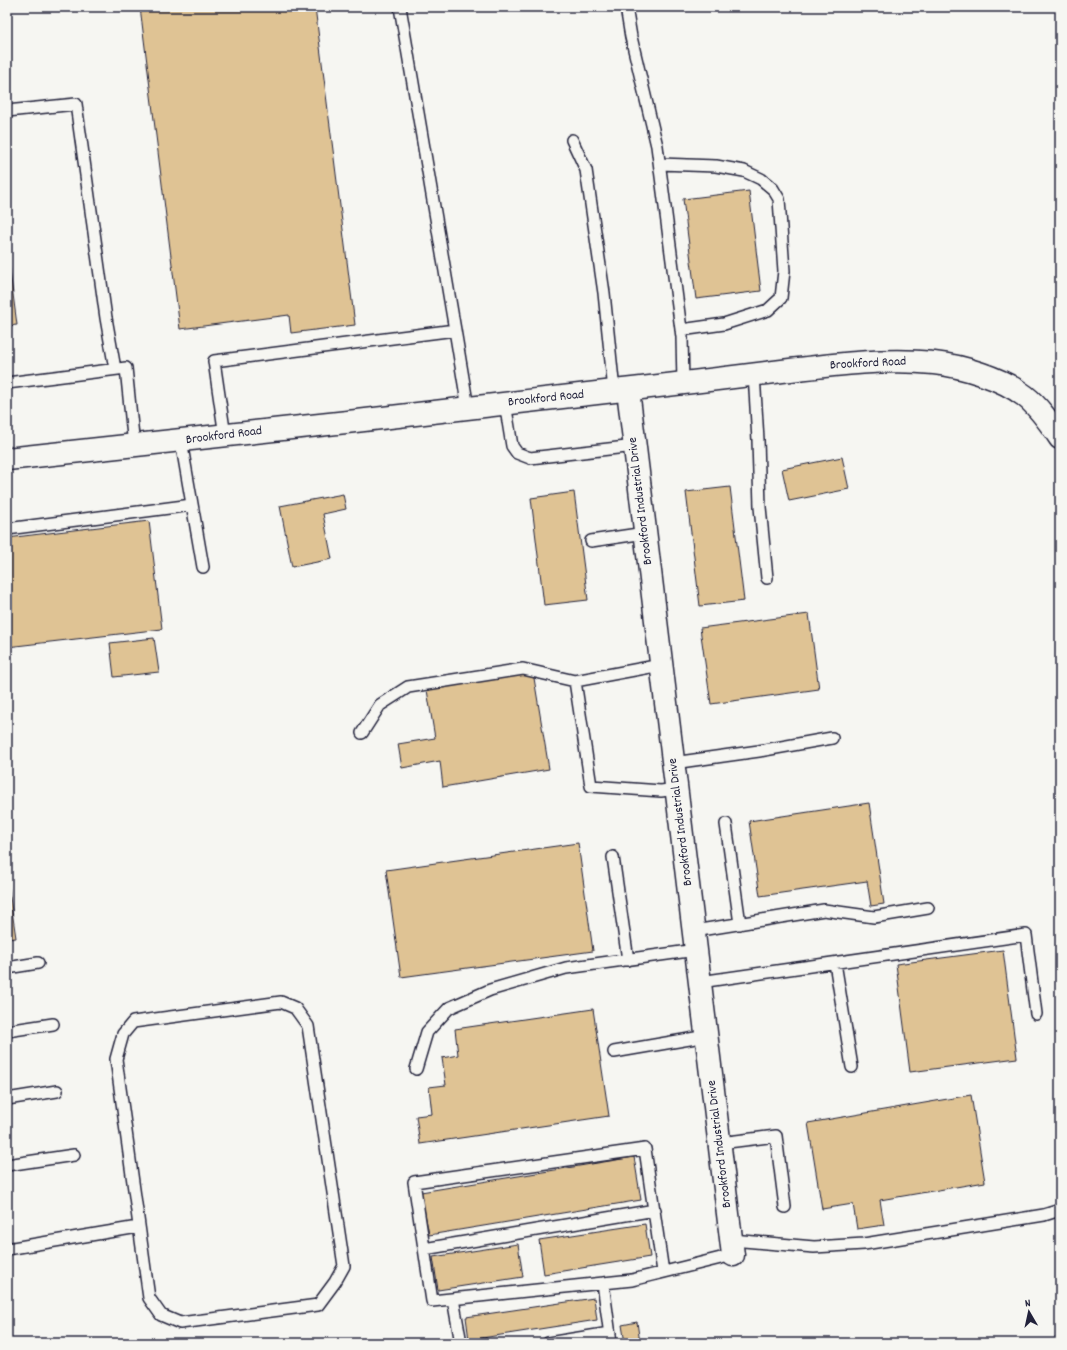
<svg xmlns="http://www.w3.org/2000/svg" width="1067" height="1350" font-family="Dekko,sans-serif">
	<rect width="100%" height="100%" fill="#f6f6f2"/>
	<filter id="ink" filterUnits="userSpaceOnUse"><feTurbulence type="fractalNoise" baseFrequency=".025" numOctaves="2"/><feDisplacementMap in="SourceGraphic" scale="8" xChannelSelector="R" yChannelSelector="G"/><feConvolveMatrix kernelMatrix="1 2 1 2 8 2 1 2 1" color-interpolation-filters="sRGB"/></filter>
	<g filter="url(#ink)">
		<path fill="#dfc394" stroke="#22223b" d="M 140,7 L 315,7 L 355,325 L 291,333 L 289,315 L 180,329 Z
			M 749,191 L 761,291 L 696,299 L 683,199 Z
			M 7,248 L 17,325 L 7,326 Z
			M 842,457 L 849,489 L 789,501 L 782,469 Z
			M 730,487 L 744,601 L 700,606 L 686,492 Z
			M 574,492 L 588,600 L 544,605 L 531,498 Z
			M 343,494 L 346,509 L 323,514 L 332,559 L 292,567 L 280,506 Z
			M 149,521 L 162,629 L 7,647 L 7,538 Z
			M 809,614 L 819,689 L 711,704 L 700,628 Z
			M 154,638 L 159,672 L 114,677 L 110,643 Z
			M 533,672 L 549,769 L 443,787 L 440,761 L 402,768 L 398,744 L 435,738 L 427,690 Z
			M 869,803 L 884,904 L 871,906 L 867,881 L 760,896 L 749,821 Z
			M 578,843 L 593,951 L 401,977 L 386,870 Z
			M 7,877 L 16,938 L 7,939 Z
			M 1003,950 L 1017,1058 L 910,1072 L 896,964 Z
			M 593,1009 L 609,1116 L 420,1144 L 416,1116 L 432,1114 L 429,1087 L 446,1085 L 442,1058 L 458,1055 L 455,1029 Z
			M 971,1095 L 985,1182 L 880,1200 L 884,1225 L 857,1229 L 853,1204 L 822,1209 L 808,1123 Z
			M 634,1157 L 641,1200 L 429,1235 L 421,1192 Z
			M 645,1224 L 650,1257 L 544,1274 L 539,1240 Z
			M 518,1244 L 523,1277 L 438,1290 L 433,1257 Z
			M 594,1298 L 597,1320 L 469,1340 L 466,1317 Z
			M 637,1322 L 640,1343 L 625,1343 L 622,1325 Z"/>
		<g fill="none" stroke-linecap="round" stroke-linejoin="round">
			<defs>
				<path id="lane" d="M 400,7 L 455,330
					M 626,7 L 631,37 L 657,146 L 682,337 L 683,383
					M 7,111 L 76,104 L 106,318 L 115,369
					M 572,140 L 586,170 L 604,293 L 614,391
					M 660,164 L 716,166 L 744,171 L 761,179 L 773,189 L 779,199 L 784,271 L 781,298 L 768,310 L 724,324 L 681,330
					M 754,374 L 758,440 L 760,507 L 767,578
					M 7,383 L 126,368 L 134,446
					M 505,403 L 512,446 L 517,453 L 530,458 L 635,446
					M 225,436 L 214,361 L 455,330 L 468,408
					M 181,441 L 203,567
					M 7,529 L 192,505
					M 591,541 L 645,533
					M 661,665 L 575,681 L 591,786 L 661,791 L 676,789
					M 362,733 L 380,705 L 408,687 L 523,669 L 575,681
					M 673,763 L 759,751 L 832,738
					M 726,824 L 740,924
					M 613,857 L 628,960
					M 694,931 L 824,910 L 874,917 L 928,908
					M 835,963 L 852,1067
					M 7,968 L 38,963
					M 700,982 L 1026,935 L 1036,1014
					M 281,1002 L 295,1008 L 308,1026 L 344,1266 L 335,1282 L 318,1305 L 180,1323 L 161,1315 L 149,1298 L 116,1059 L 123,1034 L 133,1022 Z
					M 7,1031 L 53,1024
					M 614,1052 L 707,1036
					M 416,1069 L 427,1032 L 449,1008 L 490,990 L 566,968 L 696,950
					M 7,1099 L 57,1091
					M 720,1143 L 776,1136 L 785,1207
					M 7,1165 L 74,1155
					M 732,1240 L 814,1247 L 864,1244 L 1044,1215 L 1060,1210
					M 7,1249 L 138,1227
					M 424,1249 L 655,1210
					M 663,1272 L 645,1149 L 414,1182 L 432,1301 L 632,1280 L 733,1255
					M 603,1283 L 611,1343
					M 453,1299 L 461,1343
					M 548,1343 L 610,1333"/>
				<path id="street" d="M 628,390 L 733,1255
					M 7,459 C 209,438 412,415 614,391 C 670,385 726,378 782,371 C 832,365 883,358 934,363 C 962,366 1002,378 1025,396 C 1039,407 1050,423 1060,438"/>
			</defs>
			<use href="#lane" stroke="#22223b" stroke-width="14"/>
			<use href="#street" stroke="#22223b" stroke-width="25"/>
			<use href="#lane" stroke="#f6f6f2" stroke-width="11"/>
			<use href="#street" stroke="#f6f6f2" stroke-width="22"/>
		</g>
	</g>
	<g text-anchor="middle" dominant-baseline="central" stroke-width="4" stroke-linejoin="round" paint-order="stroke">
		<g font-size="13" fill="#22223b" stroke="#f6f6f2">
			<text transform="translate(868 364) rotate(-3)">Brookford Road</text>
			<text transform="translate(546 399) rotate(-6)">Brookford Road</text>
			<text transform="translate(224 436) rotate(-7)">Brookford Road</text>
			<text transform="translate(641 501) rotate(-97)">Brookford Industrial Drive</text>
			<text transform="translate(681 822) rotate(-97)">Brookford Industrial Drive</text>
			<text transform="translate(720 1144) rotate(-97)">Brookford Industrial Drive</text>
		</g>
	</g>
	<rect width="1067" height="1350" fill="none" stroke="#f6f6f2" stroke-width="24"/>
	<rect x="12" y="12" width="1043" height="1326" fill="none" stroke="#22223b" stroke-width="1.5" filter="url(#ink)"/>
	<g transform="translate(1029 1312) rotate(351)" stroke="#f6f6f2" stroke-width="3" paint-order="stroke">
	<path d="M0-3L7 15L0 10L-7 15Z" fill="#22223b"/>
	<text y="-6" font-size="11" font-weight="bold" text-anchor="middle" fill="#22223b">N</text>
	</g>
</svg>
